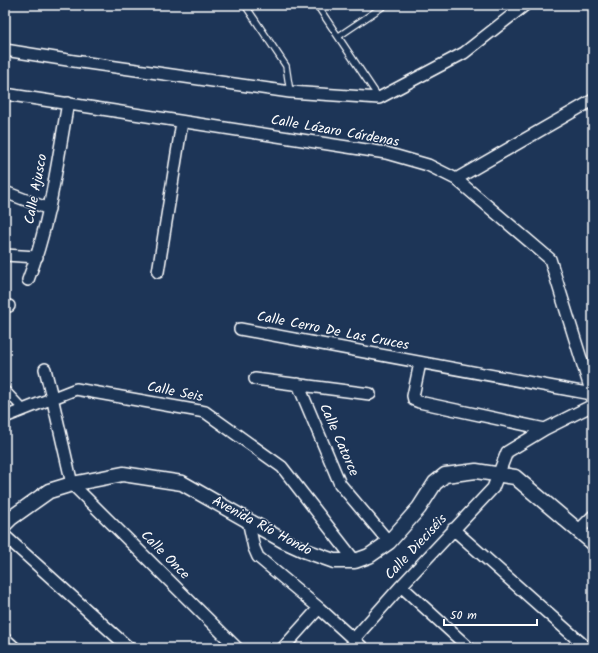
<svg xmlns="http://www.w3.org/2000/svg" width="598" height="653" font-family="Kalam,sans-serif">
	<rect width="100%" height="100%" fill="#1d3557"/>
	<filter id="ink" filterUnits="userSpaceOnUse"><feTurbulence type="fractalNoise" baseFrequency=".025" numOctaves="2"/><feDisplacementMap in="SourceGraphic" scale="8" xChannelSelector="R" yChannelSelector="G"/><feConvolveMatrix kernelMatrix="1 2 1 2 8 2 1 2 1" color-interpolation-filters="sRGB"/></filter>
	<g filter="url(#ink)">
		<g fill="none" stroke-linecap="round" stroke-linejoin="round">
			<defs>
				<path id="service" d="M 245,5 L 286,66 L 290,92
					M 317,5 L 379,98
					M 339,36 L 385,5"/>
				<path id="pedestrian" d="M 5,390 L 23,409"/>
				<path id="minor" d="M 5,50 L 74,61 L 290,92 L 379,98 L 464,53 L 525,5
					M 5,94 L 386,153 L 428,165 L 456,179 L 550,259 L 592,394 L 593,404
					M 456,179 L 593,100
					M 5,192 L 49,209
					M 5,255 L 37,257
					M 158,272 L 182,122
					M 28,280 C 50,224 57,162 68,103
					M 5,306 L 9,306
					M 240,329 L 592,394
					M 420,363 L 413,396 L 414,400 L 419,402 L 545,429
					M 45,369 L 52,397 L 72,484 L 237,648
					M 255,379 L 370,394
					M 298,384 L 340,484 L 389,542
					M 5,417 L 76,389 L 205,412 L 282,467 L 355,561
					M 248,520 L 254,548 L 258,557 L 319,608 L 363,648
					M 453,529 L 587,648
					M 578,531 L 593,516
					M 5,536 L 129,648
					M 401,586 L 469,648
					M 5,639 L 15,648
					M 354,639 L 401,586 L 493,488 L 507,452 L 545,429 L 593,405
					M 283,648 L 319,608"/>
				<path id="tertiary" d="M 5,524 L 11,518 L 49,491 L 72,484 L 123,474 L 182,483 L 284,541 L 306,551 L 334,561 L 355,561 L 369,556 L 389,542 L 419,508 L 435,483 L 445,475 L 476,471 L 515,477 L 593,543"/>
			</defs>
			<use href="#service" stroke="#fff" stroke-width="8"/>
			<use href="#pedestrian" stroke="#fff" stroke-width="11"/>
			<use href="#minor" stroke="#fff" stroke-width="14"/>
			<use href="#tertiary" stroke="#fff" stroke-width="17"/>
			<use href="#service" stroke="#1d3557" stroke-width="5.5"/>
			<use href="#pedestrian" stroke="#1d3557" stroke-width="8"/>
			<use href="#minor" stroke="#1d3557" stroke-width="11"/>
			<use href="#tertiary" stroke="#1d3557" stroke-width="14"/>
		</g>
	</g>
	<g text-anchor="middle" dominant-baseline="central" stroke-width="3" stroke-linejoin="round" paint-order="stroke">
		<g font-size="14" fill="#fff" stroke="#1d3557">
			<text transform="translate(335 131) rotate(10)">Calle Lázaro Cárdenas</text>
			<text transform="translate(36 189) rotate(-79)">Calle Ajusco</text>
			<text transform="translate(333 331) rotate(11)">Calle Cerro De Las Cruces</text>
			<text transform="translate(175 392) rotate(11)">Calle Seis</text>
			<text transform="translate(339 440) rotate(66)">Calle Catorce</text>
			<text transform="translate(262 526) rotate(28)">Avenida Río Hondo</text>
			<text transform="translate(416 547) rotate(-47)">Calle Dieciséis</text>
			<text transform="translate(165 555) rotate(45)">Calle Once</text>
		</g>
	</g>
	<rect width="598" height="653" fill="none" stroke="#1d3557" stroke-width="20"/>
	<rect x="10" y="10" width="578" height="633" fill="none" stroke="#fff" stroke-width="1.5" filter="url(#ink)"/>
	<path d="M444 619v6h93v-6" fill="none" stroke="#ffffff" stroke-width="2"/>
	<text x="450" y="619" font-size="12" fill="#ffffff" stroke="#1d3557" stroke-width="3" paint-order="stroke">50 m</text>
</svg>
